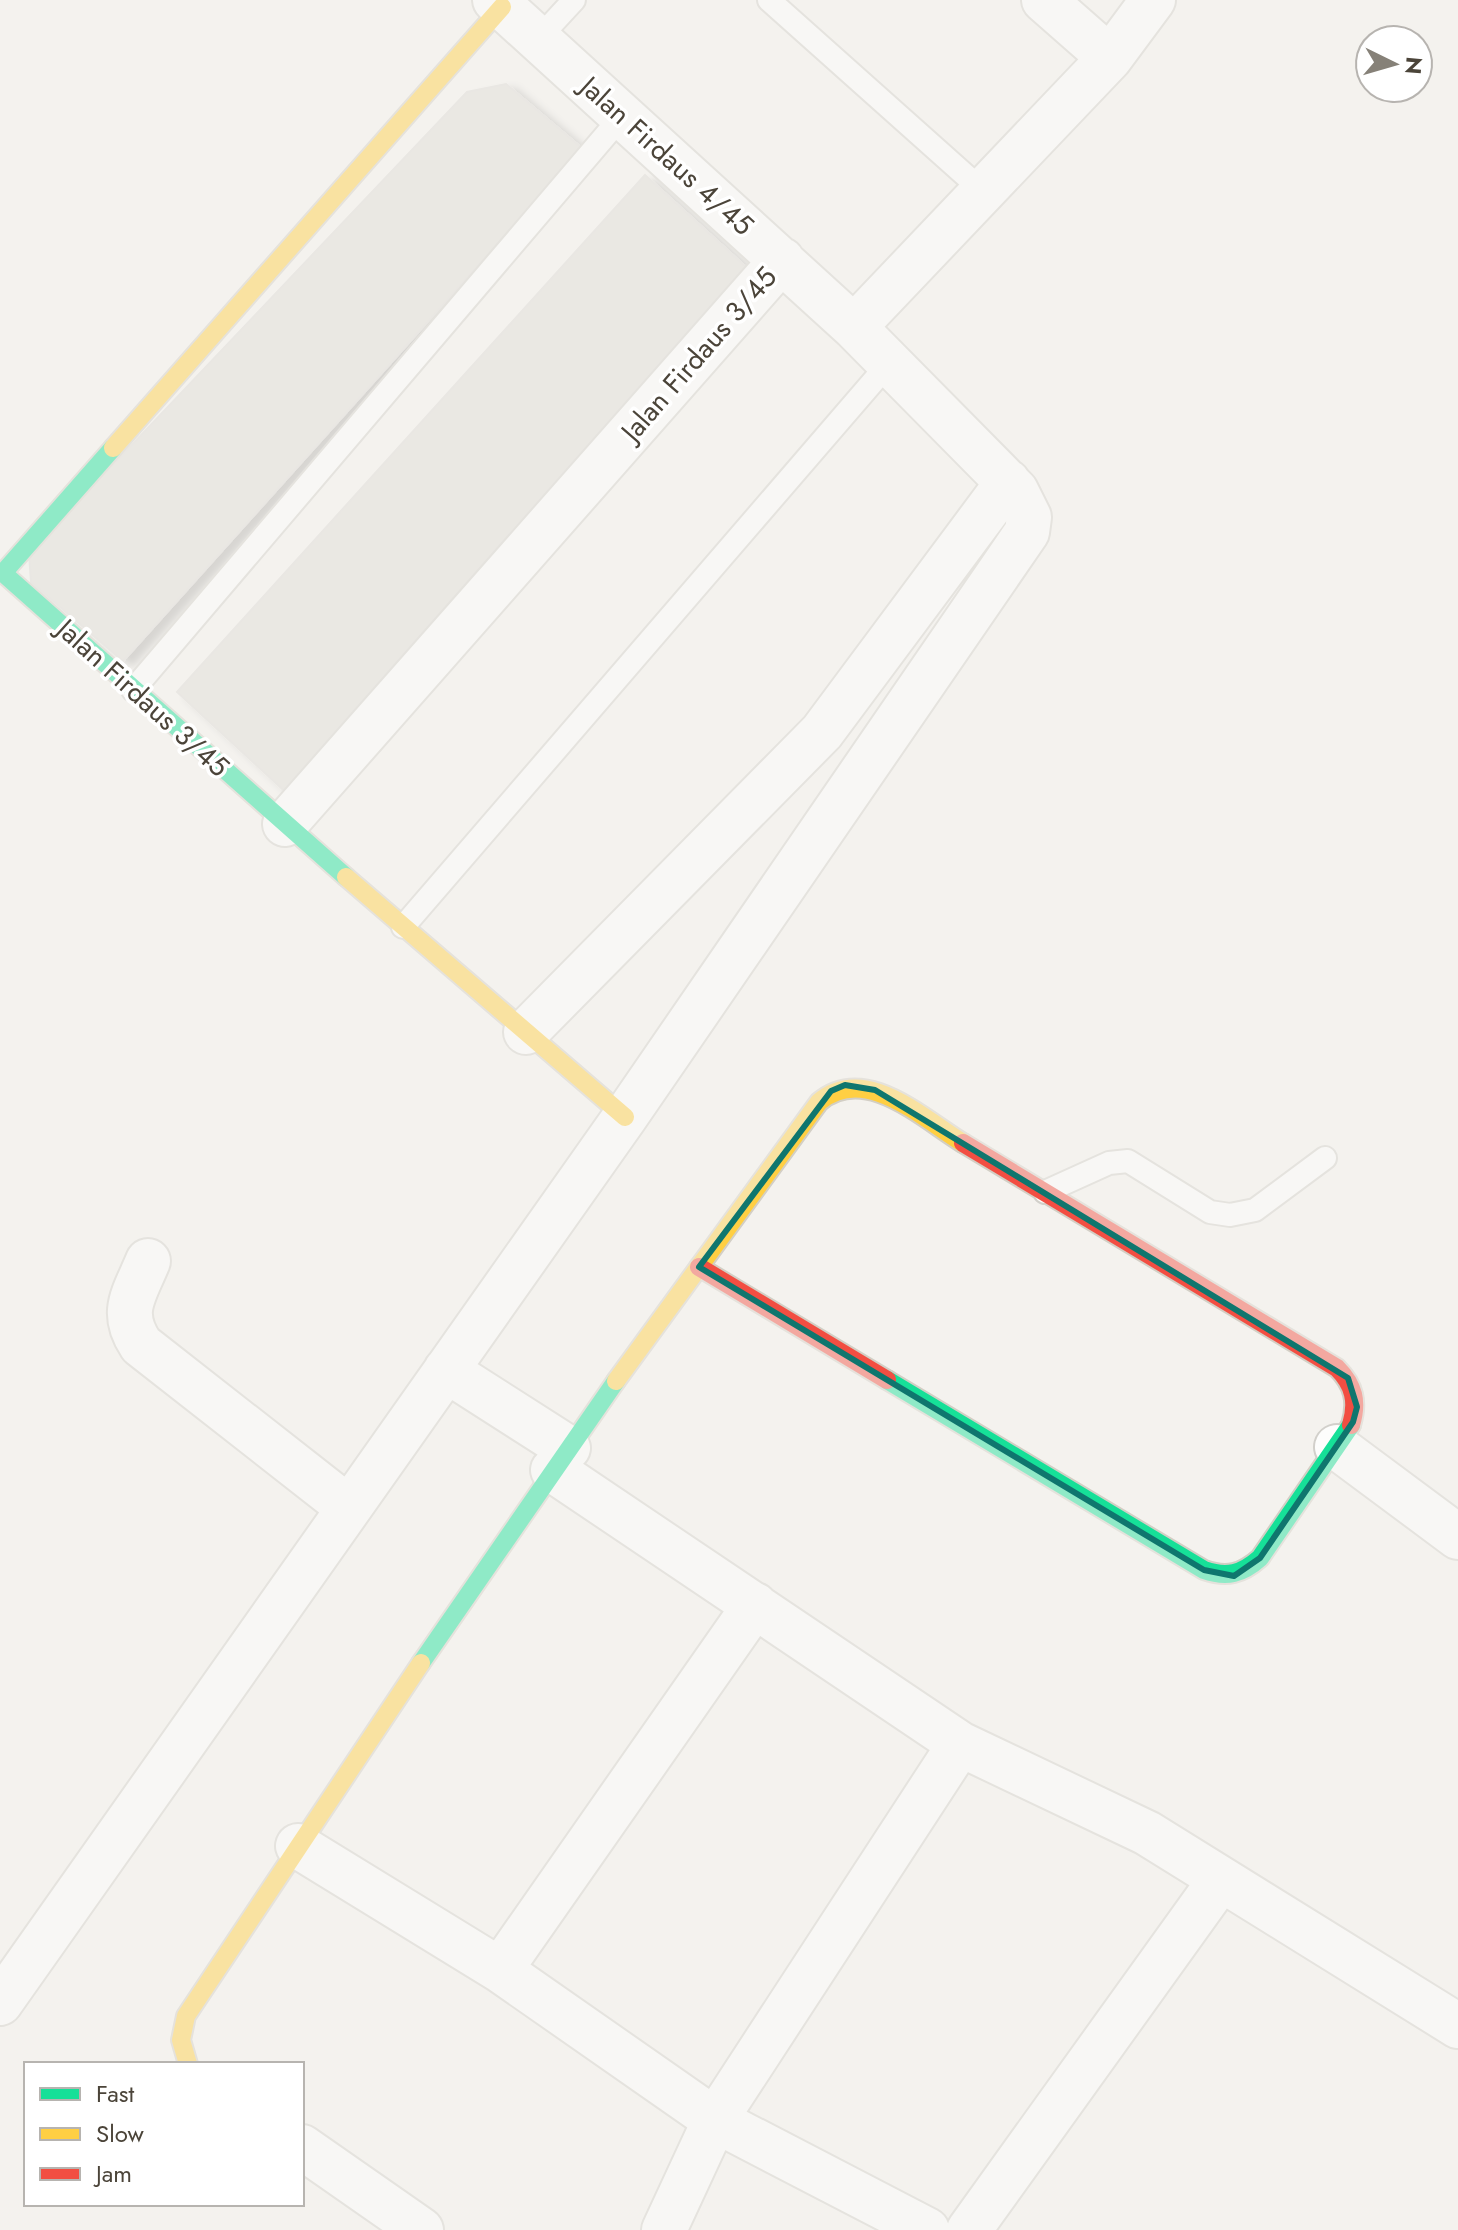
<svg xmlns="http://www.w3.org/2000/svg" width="1458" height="2230" font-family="Jost,sans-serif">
	<defs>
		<filter id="shadow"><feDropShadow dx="9" dy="5" stdDeviation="4" flood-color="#0004"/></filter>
	</defs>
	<rect width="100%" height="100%" fill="#f4f2ee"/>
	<path fill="#dedbd6" stroke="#dcd9d4" stroke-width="2" filter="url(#shadow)" d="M 506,84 L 583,149 L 123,661 L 31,582 L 29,553 L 467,92 Z
		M 645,175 L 758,278 L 290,796 L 177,692 Z"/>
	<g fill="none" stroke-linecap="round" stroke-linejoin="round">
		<defs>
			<path id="lane" d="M 769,0 L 983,191
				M 538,39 L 574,0
				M 133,690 L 623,115
				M 403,927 L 890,362
				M 1045,1192 L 1109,1163 L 1128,1161 L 1210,1212 L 1230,1215 L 1255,1210 L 1325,1158"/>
			<path id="street" d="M 1044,0 L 1110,58
				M 854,327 L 1110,58 L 1153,0
				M 285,824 L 782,260
				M 526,1032 L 822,732 L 1008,482
				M 148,1261 C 134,1295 119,1312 141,1345 L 349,1508
				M 446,1370 L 568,1448
				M 1337,1447 L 1458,1537
				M 553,1470 L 960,1744 L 1147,1833 L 1458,2026
				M 298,1846 L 500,1970 L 715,2120 L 927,2230
				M 500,1970 L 755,1605
				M 0,2003 L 625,1117 L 1027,532 L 1029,517 L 1016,491 L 854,327 L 495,0
				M 302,2147 L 421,2230
				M 664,2230 L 715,2120 L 960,1744
				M 969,2230 L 1221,1879"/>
			<path id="fast" d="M 113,448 L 3,573 L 346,877
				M 887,1380 L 1204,1570 C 1227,1578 1242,1574 1260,1558 L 1351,1425
				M 421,1663 L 616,1381"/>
			<path id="slow" d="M 113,448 L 502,7
				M 346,877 L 625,1117
				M 616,1381 L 819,1102 C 865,1063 922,1118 963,1143
				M 188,2064 L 181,2040 L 186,2016 L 421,1663"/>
			<path id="jam" d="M 963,1143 L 1337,1368 C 1354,1385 1358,1402 1351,1425
				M 699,1267 L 887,1380"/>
		</defs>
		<use href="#lane" stroke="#d2d0cb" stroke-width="26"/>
		<use href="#street" stroke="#d2d0cb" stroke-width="48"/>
		<use href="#fast" stroke="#d3cfc5" stroke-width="22"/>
		<use href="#slow" stroke="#d3cfc5" stroke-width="22"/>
		<use href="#jam" stroke="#d3cfc5" stroke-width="22"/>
		<use href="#lane" stroke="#fdfdfc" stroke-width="22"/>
		<use href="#street" stroke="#fdfdfc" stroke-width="44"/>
		<use href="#fast" stroke="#16e098" stroke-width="18"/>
		<use href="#slow" stroke="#ffcf43" stroke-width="18"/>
		<use href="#jam" stroke="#f24e42" stroke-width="18"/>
	</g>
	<path d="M0 0H1458V2230H0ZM 845,1085 L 875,1090 L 1348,1378 L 1357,1407 L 1353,1422 L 1260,1558 L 1234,1576 L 1204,1570 L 699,1267 L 831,1091 Z" fill="#f4f2ee" fill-opacity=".55" fill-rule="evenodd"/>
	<path fill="none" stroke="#0f766e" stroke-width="6" stroke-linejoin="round" d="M 845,1085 L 875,1090 L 1348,1378 L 1357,1407 L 1353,1422 L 1260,1558 L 1234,1576 L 1204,1570 L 699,1267 L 831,1091 Z"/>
	<g text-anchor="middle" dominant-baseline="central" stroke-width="7" stroke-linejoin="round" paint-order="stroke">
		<g font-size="28" fill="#4b4439" stroke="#fff">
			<text transform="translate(667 156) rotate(42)">Jalan Firdaus 4/45</text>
			<text transform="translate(699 354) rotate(-49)">Jalan Firdaus 3/45</text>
			<text transform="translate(143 698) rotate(42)">Jalan Firdaus 3/45</text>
		</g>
	</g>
	<rect x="24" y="2062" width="280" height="144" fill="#ffffff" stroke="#b7b4b0" stroke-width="2"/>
	<rect x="40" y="2088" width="40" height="12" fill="#16e098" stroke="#b7b4b0" stroke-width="2"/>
	<text x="96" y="2102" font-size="24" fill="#4b4439">Fast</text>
	<rect x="40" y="2128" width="40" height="12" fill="#ffcf43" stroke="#b7b4b0" stroke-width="2"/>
	<text x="96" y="2142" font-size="24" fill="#4b4439">Slow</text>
	<rect x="40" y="2168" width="40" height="12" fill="#f24e42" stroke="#b7b4b0" stroke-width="2"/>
	<text x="96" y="2182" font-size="24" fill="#4b4439">Jam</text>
	<g transform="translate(1394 64) rotate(95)"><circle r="38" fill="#ffffff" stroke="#b7b4b0" stroke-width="2"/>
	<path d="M0-6L14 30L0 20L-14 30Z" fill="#868178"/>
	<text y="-12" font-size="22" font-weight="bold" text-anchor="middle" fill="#4b4439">N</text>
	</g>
</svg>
